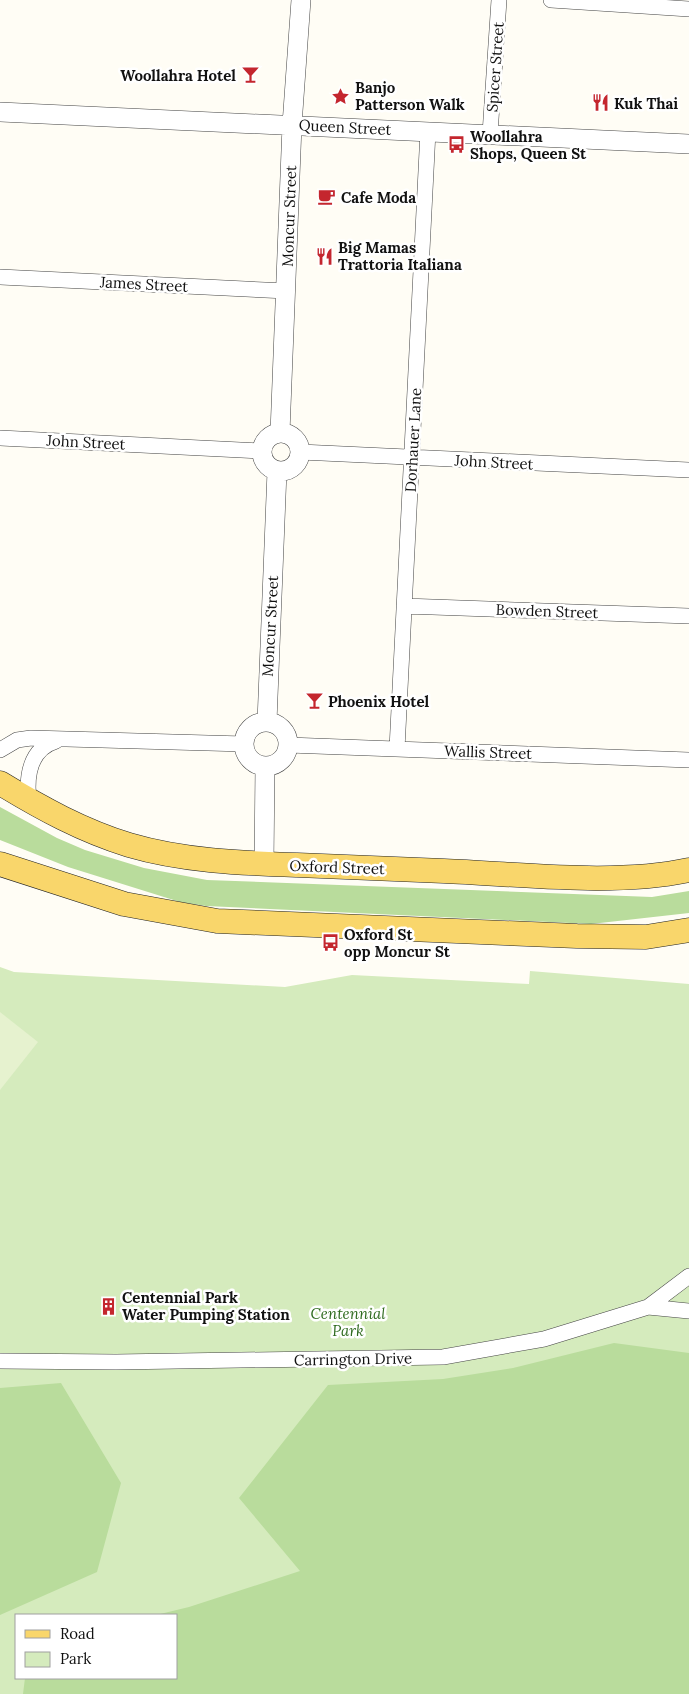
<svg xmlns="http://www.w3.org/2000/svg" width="689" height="1694" font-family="Lora,serif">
	<rect width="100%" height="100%" fill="#fffdf5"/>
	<path fill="#d5ebbd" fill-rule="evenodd" d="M 0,967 L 14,972 L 285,987 L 352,975 L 529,984 L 530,971 L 689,984 L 689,1694 L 0,1694 ZM 16,1615 L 176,1615 L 176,1678 L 16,1678 Z"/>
	<path fill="#b9dc9c" d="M 0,807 L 57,838 L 85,850 L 144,868 L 207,880 L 652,897 L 689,891 L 689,913 L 591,924 L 206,906 L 180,902 L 68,867 L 0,840 Z
		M 614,1343 L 689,1353 L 689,1694 L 23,1694 L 25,1678 L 176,1678 L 176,1615 L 156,1615 L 189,1607 L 300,1571 L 239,1498 L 328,1385 L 443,1379 L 513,1368 Z
		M 61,1383 L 121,1483 L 97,1572 L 0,1615 L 0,1388 Z"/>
	<path fill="#e6f2cf" d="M 0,1012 L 38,1042 L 0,1090 Z"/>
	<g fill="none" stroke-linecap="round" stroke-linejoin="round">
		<defs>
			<path id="minor" d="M 551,0 L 689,9
				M 490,134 L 499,0
				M 0,277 L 287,291
				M 0,438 L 261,451
				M 300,452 L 689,470
				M 404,606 L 689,616
				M 288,745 L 689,760
				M 397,749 L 428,131
				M 0,750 L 17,740 L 31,738 L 244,744
				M 29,801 C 26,776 30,749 56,741
				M 648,1307 L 689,1311
				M 0,1361 L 116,1362 L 443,1357 L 544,1339 L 648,1307 L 689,1276"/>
			<path id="tertiary" d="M 0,112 L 689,144
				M 280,433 L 292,125 L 301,0
				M262 452a19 19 0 1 1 38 0a19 19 0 1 1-38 0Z
				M 267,722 L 277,471
				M244 744a22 22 0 1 1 44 0a22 22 0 1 1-44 0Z
				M 264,864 L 265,766"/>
			<path id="primary" d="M 0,783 C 41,808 83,831 129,845 C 183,861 241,863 297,865 C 346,867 395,869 444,871 C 520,874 616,886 689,870
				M 0,864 L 124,904 L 217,921 L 577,936 L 646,937 L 689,930"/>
		</defs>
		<use href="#minor" stroke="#444" stroke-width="16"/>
		<use href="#tertiary" stroke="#444" stroke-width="20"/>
		<use href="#primary" stroke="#222" stroke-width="25"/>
		<use href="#minor" stroke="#fff" stroke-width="15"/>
		<use href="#tertiary" stroke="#fff" stroke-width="19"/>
		<use href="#primary" stroke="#f9d66b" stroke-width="24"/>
	</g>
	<defs>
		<symbol id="bar-bare" viewBox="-9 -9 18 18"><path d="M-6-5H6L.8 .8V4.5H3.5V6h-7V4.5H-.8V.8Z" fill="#c4262e" stroke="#fff" stroke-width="2.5" paint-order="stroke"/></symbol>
		<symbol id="sight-bare" viewBox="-9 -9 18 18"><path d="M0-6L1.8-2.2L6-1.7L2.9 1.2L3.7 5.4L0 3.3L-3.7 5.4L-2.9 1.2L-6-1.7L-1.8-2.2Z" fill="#c4262e" stroke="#fff" stroke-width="2.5" paint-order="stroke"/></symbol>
		<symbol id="restaurant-bare" viewBox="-9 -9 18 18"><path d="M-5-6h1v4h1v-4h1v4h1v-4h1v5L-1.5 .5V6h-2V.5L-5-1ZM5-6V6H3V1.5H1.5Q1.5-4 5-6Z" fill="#c4262e" stroke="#fff" stroke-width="2.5" paint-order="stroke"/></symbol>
		<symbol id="bus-bare" viewBox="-9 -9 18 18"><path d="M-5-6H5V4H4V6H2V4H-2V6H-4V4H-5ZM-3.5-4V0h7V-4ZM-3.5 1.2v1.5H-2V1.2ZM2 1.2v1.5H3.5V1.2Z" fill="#c4262e" stroke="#fff" stroke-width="2.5" paint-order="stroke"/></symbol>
		<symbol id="cafe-bare" viewBox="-9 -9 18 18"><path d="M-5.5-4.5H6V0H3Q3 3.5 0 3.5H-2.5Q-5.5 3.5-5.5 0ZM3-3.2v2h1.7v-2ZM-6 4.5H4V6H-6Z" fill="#c4262e" stroke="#fff" stroke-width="2.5" paint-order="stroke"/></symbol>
		<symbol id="building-bare" viewBox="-9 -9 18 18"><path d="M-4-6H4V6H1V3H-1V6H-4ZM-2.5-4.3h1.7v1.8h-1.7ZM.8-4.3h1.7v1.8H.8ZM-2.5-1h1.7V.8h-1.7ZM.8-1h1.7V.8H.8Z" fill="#c4262e" stroke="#fff" stroke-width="2.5" paint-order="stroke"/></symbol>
	</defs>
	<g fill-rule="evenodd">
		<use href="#bar-bare" x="238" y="62" width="25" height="25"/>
		<use href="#sight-bare" x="328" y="84" width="25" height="25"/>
		<use href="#restaurant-bare" x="588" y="90" width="25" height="25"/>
		<use href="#bus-bare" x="444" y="132" width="25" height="25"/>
		<use href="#cafe-bare" x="314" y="184" width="25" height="25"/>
		<use href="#restaurant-bare" x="312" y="244" width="25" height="25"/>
		<use href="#bar-bare" x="302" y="688" width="25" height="25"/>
		<use href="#bus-bare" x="318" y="930" width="25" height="25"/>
		<use href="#building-bare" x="96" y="1294" width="25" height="25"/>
	</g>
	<g text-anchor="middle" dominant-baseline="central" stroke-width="5" stroke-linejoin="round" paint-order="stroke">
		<g font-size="15" fill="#111" stroke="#fff">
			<text transform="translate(495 67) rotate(-86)">Spicer Street</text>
			<text transform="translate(345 127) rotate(3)">Queen Street</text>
			<text transform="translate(289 216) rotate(-88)">Moncur Street</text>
			<text transform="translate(144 284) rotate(3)">James Street</text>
			<text transform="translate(413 440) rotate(-87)">Dorhauer Lane</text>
			<text transform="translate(86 442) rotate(3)">John Street</text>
			<text transform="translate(494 462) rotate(3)">John Street</text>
			<text transform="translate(547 611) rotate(2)">Bowden Street</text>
			<text transform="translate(270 626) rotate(-87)">Moncur Street</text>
			<text transform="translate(488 752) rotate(2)">Wallis Street</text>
			<text transform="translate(337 867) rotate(2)">Oxford Street</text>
			<text transform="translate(353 1359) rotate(-1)">Carrington Drive</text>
		</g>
		<g font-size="15" font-weight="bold" fill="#111" stroke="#fff" text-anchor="start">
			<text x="236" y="75" text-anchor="end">Woollahra Hotel</text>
			<text x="355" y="87">Banjo<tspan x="355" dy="17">Patterson Walk</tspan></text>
			<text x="614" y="103">Kuk Thai</text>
			<text x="470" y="136">Woollahra<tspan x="470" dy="17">Shops, Queen St</tspan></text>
			<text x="341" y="197">Cafe Moda</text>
			<text x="338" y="247">Big Mamas<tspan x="338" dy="17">Trattoria Italiana</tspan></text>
			<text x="328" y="701">Phoenix Hotel</text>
			<text x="344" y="934">Oxford St<tspan x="344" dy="17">opp Moncur St</tspan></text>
			<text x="122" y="1297">Centennial Park<tspan x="122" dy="17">Water Pumping Station</tspan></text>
		</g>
		<g font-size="15" font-style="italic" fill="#2f6b1f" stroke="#fff">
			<text x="348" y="1313">Centennial<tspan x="348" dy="17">Park</tspan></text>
		</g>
	</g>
	<rect x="15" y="1614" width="162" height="65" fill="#ffffff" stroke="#a0a0a0"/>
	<rect x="25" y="1630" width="25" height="8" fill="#f9d66b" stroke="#a0a0a0"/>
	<text x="60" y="1639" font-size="15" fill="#111111">Road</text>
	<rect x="25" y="1652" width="25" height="15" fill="#d5ebbd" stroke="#a0a0a0"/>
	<text x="60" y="1664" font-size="15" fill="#111111">Park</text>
</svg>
